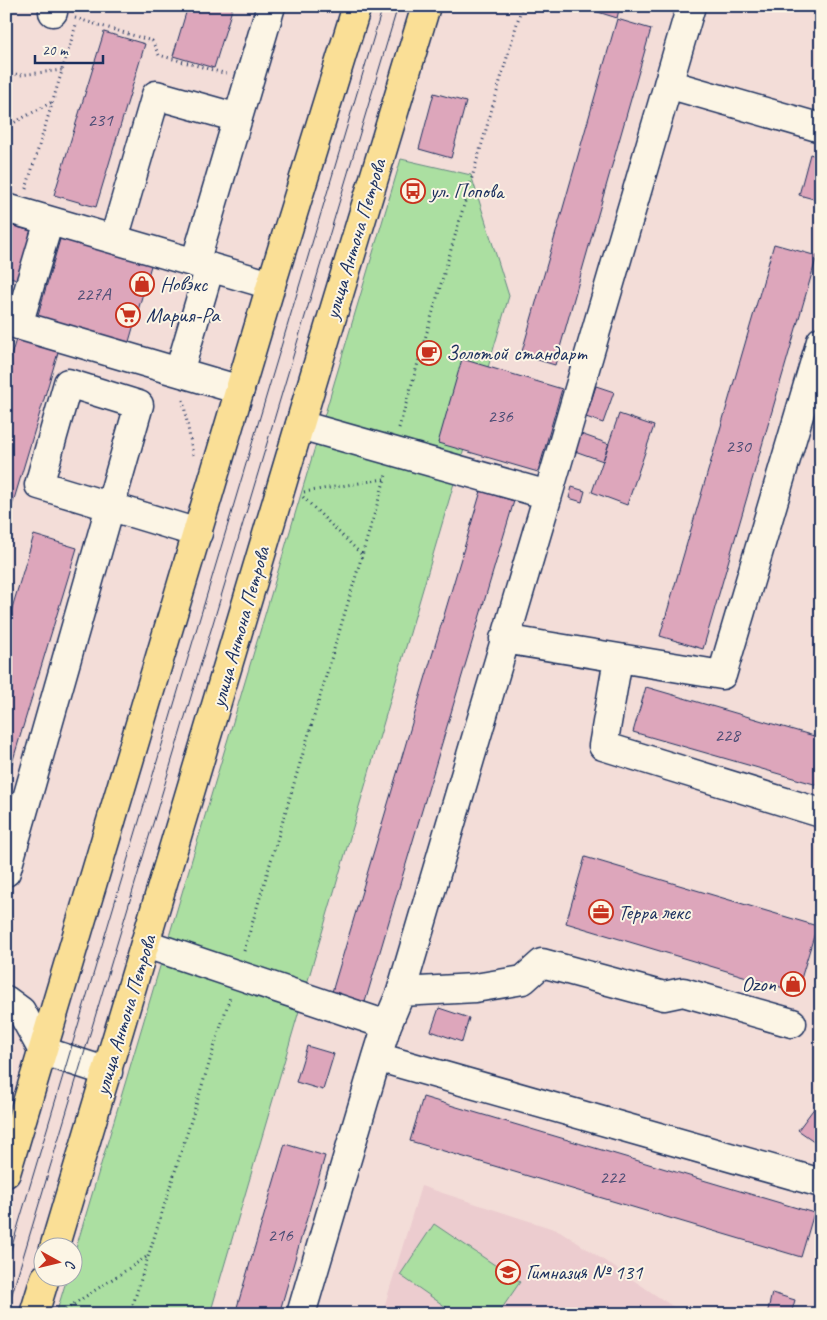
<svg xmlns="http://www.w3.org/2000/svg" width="827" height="1320" font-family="Caveat,sans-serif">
	<rect width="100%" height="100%" fill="#f3ddd8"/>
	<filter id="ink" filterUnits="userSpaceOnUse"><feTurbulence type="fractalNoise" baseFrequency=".02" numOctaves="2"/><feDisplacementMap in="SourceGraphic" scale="10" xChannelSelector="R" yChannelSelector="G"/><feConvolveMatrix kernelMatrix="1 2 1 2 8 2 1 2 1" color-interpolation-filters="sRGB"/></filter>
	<g filter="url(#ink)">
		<path fill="#eccccf" d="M 421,1186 L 560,1231 L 684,1314 L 382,1314 Z"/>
		<path fill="#abdfa1" stroke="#638780" d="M 401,159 L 471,175 L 509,296 L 210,1314 L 56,1314 L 67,1278 L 72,1278 L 73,1258 Z
			M 434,1224 L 520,1282 L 498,1314 L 456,1314 L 400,1275 Z"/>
		<path fill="#dda6bb" stroke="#1b2f5e" d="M 188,6 L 233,6 L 214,68 L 173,56 Z
			M 579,6 L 620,6 L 617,18 Z
			M 617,19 L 651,29 L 555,365 L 521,355 Z
			M 104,32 L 145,44 L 96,207 L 54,195 Z
			M 434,93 L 466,102 L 451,158 L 419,149 Z
			M 810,154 L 821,158 L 821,201 L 799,195 Z
			M 6,224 L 31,231 L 17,279 L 6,276 Z
			M 61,236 L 152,262 L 126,352 L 35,325 Z
			M 774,244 L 817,256 L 703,649 L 660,636 Z
			M 17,336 L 59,349 L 9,516 L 6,515 L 6,372 Z
			M 462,359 L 562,389 L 538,472 L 438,443 Z
			M 596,386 L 614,392 L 603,423 L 586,417 Z
			M 619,414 L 654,426 L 627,505 L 592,492 Z
			M 578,433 L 609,444 L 603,461 L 572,450 Z
			M 572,487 L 585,491 L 582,502 L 569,498 Z
			M 481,491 L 514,501 L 365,1002 L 332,992 Z
			M 34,535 L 77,548 L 6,783 L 6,628 Z
			M 646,687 L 821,738 L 821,786 L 633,732 Z
			M 585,857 L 817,926 L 797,992 L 566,923 Z
			M 439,1008 L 469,1018 L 462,1042 L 431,1031 Z
			M 307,1046 L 334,1054 L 323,1090 L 296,1082 Z
			M 423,1097 L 814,1213 L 801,1257 L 410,1141 Z
			M 821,1099 L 821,1146 L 798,1130 Z
			M 285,1144 L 325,1156 L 279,1314 L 235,1314 Z
			M 772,1293 L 795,1300 L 791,1314 L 767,1314 Z"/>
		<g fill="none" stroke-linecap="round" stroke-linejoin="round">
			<defs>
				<path id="minor" d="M 53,12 L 54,6
					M 668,84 L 821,128
					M 6,208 L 271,285
					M 49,221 L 18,325 L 240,390
					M 114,239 L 156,95 L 238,118
					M 195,263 L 271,6
					M 179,372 L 210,267
					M 300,425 L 548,495 L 691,6
					M 504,639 L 722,675 L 821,341
					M 618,659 L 603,746 L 821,813
					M 6,872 L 139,405 L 68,383 L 39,485 L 198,533
					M 146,944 L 387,1025
					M 401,992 L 475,988 L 523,980 L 542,963 L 664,996 L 683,992 L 792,1023
					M 6,1000 L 21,1011 L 43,1051 L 108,1072
					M 377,1057 L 821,1183
					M 301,1314 L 377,1057 L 387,1025 L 401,992 L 548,495"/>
				<path id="major" d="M 6,1173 L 271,285 L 357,6
					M 54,1248 C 181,834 299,419 426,6
					M 34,1314 L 45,1278"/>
			</defs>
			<use href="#minor" stroke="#1b2f5e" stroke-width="31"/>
			<use href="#major" stroke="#1b2f5e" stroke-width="31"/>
			<path stroke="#1b2f5e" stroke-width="3" stroke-dasharray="1 4" stroke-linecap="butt" d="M 75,18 L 152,41 L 159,55 L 227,74
				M 6,72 L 20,75 L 62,70
				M 6,127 L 52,102
				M 26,189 L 76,25
				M 183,400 L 193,455
				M 399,428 L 522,6
				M 304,492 L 384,479
				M 303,497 L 361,554
				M 6,931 L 9,932 L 6,942
				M 244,951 L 386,475
				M 62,1313 L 63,1311 L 148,1256
				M 130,1314 L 230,997"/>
			<use href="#minor" stroke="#fcf5e5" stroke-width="28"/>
			<use href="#major" stroke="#fadf96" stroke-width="28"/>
			<path stroke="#1b2f5e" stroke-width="1" d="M 6,1266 L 383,6
				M 6,1314 L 398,6"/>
		</g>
	</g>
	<defs>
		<symbol id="bus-ring" viewBox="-11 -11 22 22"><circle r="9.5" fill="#fcf5e5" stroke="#c8321e" stroke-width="1.5"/><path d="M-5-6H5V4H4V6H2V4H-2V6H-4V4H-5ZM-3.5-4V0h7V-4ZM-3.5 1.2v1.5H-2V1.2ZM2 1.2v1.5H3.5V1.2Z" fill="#c8321e"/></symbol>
		<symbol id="shop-ring" viewBox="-11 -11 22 22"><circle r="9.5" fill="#fcf5e5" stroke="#c8321e" stroke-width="1.5"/><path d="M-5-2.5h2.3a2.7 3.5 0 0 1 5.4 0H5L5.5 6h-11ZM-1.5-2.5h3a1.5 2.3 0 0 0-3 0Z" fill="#c8321e"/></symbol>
		<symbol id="supermarket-ring" viewBox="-11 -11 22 22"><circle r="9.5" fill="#fcf5e5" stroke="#c8321e" stroke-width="1.5"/><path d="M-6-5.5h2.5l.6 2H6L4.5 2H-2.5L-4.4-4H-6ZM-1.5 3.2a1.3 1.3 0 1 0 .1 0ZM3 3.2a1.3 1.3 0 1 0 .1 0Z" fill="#c8321e"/></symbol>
		<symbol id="cafe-ring" viewBox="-11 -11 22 22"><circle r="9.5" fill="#fcf5e5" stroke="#c8321e" stroke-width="1.5"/><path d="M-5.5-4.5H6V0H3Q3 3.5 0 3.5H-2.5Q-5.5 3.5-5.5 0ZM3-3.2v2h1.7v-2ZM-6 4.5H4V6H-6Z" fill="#c8321e"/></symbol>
		<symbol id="office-ring" viewBox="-11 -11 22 22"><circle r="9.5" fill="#fcf5e5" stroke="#c8321e" stroke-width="1.5"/><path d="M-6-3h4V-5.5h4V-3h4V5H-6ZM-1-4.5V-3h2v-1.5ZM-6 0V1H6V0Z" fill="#c8321e"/></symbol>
		<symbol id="school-ring" viewBox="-11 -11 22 22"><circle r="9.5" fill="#fcf5e5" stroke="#c8321e" stroke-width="1.5"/><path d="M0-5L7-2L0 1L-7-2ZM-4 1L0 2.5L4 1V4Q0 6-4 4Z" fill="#c8321e"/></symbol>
	</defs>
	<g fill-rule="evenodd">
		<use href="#bus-ring" x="399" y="177" width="28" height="28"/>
		<use href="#shop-ring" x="128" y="270" width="28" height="28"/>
		<use href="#supermarket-ring" x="114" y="301" width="28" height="28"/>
		<use href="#cafe-ring" x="415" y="339" width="28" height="28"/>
		<use href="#office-ring" x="587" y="898" width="28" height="28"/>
		<use href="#shop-ring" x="779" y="970" width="28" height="28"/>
		<use href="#school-ring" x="494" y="1258" width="28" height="28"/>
	</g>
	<g text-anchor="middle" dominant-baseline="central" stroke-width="4" stroke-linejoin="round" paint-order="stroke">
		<g font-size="19" fill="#4c4d75">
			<text x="100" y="120">231</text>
			<text x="93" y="294">227А</text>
			<text x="500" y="416">236</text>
			<text x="738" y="446">230</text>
			<text x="727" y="735">228</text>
			<text x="612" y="1177">222</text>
			<text x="280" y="1235">216</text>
		</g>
		<g font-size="21" fill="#1b2f5e" stroke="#fcf5e5" text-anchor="start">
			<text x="430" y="191">ул. Попова</text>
			<text x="160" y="284">Новэкс</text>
			<text x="146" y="315">Мария-Ра</text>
			<text x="446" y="353">Золотой стандарт</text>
			<text x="618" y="912">Терра лекс</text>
			<text x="776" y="984" text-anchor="end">Ozon</text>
			<text x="526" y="1272">Гимназия № 131</text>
		</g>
		<g font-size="21" fill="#1b2f5e" stroke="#fcf5e5">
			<text transform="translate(355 239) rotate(-73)">улица Антона Петрова</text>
			<text transform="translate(240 627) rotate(-74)">улица Антона Петрова</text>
			<text transform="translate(125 1015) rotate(-73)">улица Антона Петрова</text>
		</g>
	</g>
	<rect width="827" height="1320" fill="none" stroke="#fcf5e5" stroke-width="25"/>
	<rect x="12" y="12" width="802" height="1295" fill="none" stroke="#1b2f5e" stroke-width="2" filter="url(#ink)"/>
	<g transform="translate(58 1262) rotate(98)"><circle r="24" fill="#fcf5e5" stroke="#a2a6af"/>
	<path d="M0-4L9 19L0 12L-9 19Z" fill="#c8321e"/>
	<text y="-8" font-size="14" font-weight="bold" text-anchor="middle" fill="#1b2f5e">С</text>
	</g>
	<path d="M35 55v8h68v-8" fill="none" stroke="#1b2f5e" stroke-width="2.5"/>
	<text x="42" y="55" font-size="15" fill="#1b2f5e" stroke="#fcf5e5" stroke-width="4" paint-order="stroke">20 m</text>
</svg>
